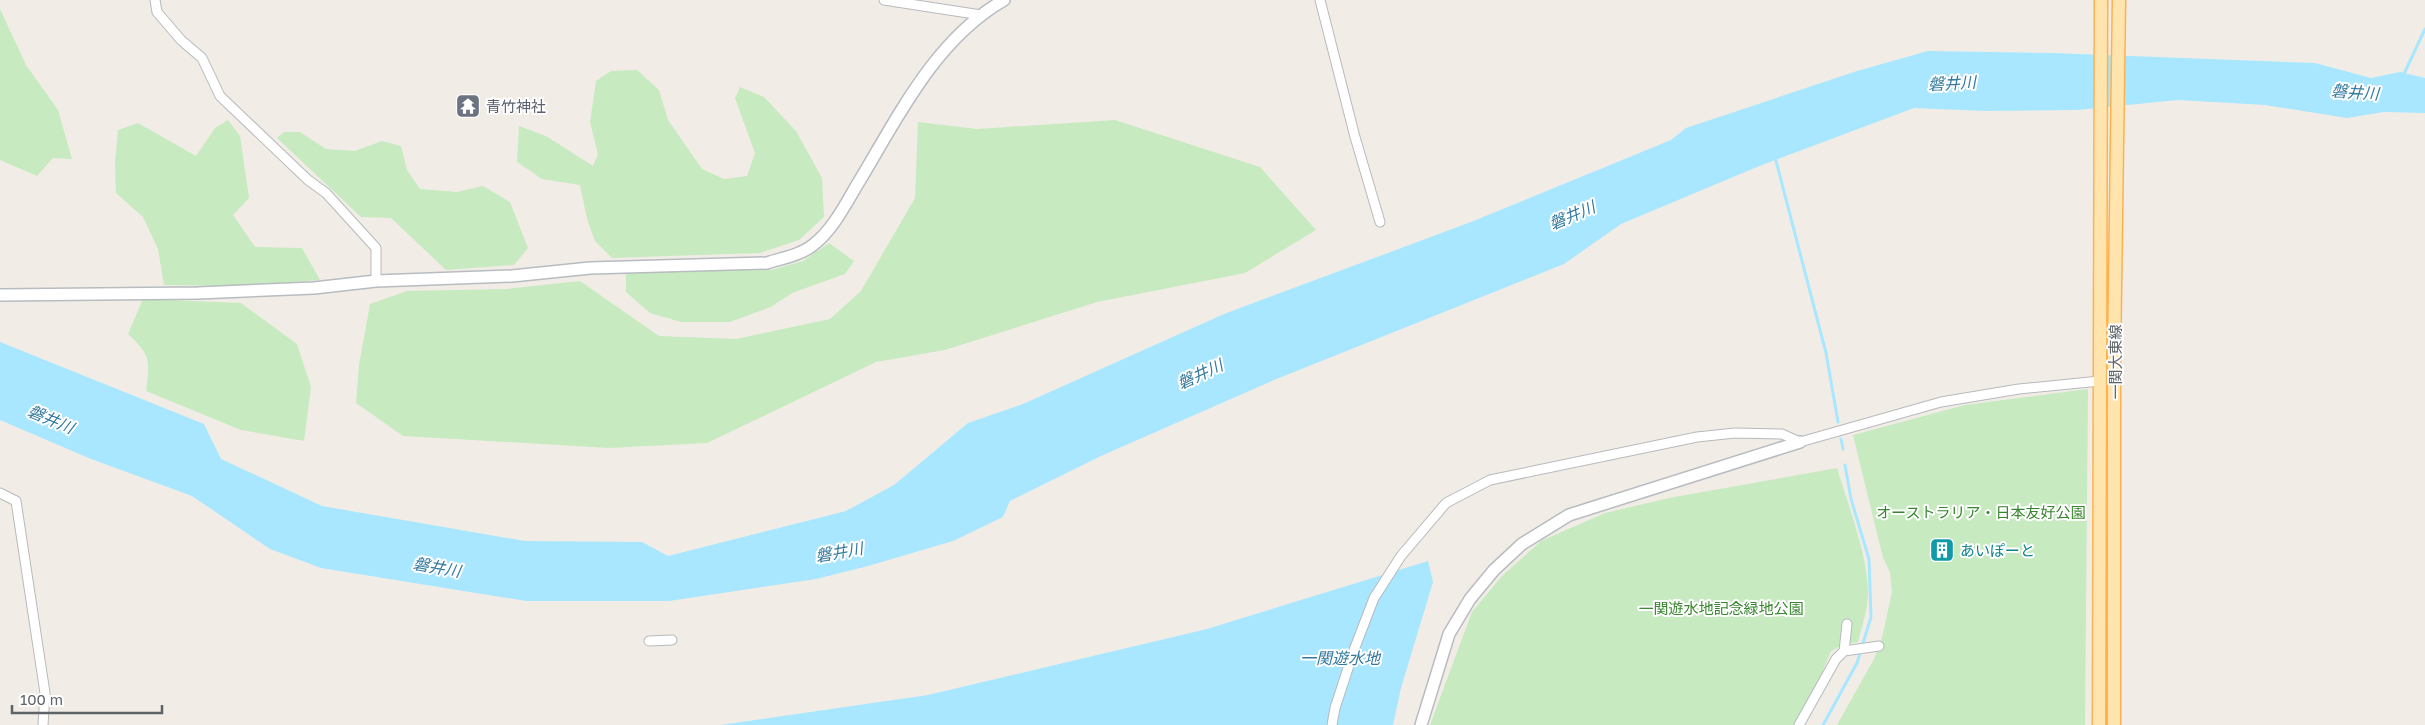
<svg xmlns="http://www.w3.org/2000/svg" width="2425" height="725" font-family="'Golos Text','Noto Sans JP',sans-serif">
	<rect width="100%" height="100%" fill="#f1ede6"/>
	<path fill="#c7eac0" d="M 0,9 L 26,65 L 58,110 L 72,159 L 53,158 L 37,176 L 0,160 Z
		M 637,70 L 659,90 L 668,120 L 702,169 L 724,179 L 747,176 L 755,153 L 735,98 L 740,87 L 764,97 L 796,131 L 822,178 L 824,217 L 799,240 L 760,253 L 612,258 L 595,241 L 587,219 L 580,185 L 542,179 L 517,162 L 519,126 L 546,136 L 593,166 L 598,154 L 590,122 L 596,81 L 611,71 Z
		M 228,120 L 240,136 L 249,198 L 233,215 L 255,247 L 302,248 L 320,280 L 236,286 L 164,285 L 158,249 L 143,217 L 116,193 L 115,163 L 118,130 L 138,123 L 196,156 L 215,128 Z
		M 1115,120 L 1260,167 L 1316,230 L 1245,273 L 1097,302 L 945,350 L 876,362 L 707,443 L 609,448 L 403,436 L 356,403 L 359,365 L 370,304 L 407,291 L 506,289 L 580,281 L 659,336 L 736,339 L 830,319 L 861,291 L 915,198 L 918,122 L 977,129 Z
		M 284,132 L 300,132 L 326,149 L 355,151 L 382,141 L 401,146 L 407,170 L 420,189 L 457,192 L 483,186 L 510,202 L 528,248 L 514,265 L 446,270 L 391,218 L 361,217 L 277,138 Z
		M 829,243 L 854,261 L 845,274 L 792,293 L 771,307 L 730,322 L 681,322 L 650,313 L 626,292 L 626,271 L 771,270 L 803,261 Z
		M 143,299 L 241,303 L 297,344 L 311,387 L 304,441 L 241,430 L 146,391 C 150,362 151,355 128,334 Z
		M 2088,389 L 2085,725 L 1837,725 L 1874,659 L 1882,638 L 1892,592 L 1890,572 L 1883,558 L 1853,435 L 1965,405 Z
		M 1837,468 C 1848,505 1869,558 1868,596 C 1867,611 1862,627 1858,642 L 1842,645 L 1831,651 L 1816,688 L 1794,725 L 1430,725 L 1472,612 L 1502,576 L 1541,541 L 1605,513 L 1669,498 Z"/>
	<path fill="#a8e7ff" d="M 1928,51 L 2053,53 L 2315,63 L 2371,78 L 2400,72 L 2425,78 L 2425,113 L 2384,112 L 2347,118 L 2265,105 L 2178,100 L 2077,110 L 1984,111 L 1914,108 L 1757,167 L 1621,224 L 1564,264 L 1274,380 L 1101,456 L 1010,501 L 1003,517 L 953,541 L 868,566 L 816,579 L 669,601 L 526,601 L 321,568 L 270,549 L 192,496 L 91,459 L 0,420 L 0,342 L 204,424 L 221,459 L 322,506 L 525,541 L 642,542 L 668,556 L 846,511 L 894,485 L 968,423 L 1023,404 L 1224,314 L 1471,222 L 1671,140 L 1686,128 L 1857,71 Z
		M 1428,561 L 1433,582 L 1401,688 L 1393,725 L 720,725 L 928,695 L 1207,629 Z"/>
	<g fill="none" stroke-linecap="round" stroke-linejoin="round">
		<path stroke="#a8e7ff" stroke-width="3" d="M 2403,76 L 2425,29
			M 1775,157 L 1826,353 L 1838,422
			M 1841,439 L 1843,449
			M 1823,725 L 1857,663 L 1871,617 L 1869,559 L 1851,499 L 1845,465"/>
		<defs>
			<path id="street" d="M 155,0 L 157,12 L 181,40 L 202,58 L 220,96 L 308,180 L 326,193 L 376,248 L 376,281
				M 884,0 L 981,15
				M 1320,0 L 1355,137 L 1380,222
				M 0,493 L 16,501 L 45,693 L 43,725
				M 649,641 L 672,640
				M 1844,651 L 1847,624
				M 1332,725 L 1335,708 L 1354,650 L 1374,598 L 1401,556 L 1446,503 L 1490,480 L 1697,437 L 1735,433 L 1782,434 L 1800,442 L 1941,402 L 2019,389 L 2100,381
				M 1799,725 L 1836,659 L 1844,651 L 1879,646"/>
			<path id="secondary" d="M 0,295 L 198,293 L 314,288 L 376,281 L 512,276 L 590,268 L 767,263 C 782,258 801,255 813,245 C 834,229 847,201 860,180 C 899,115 936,39 1004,0
				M 1421,725 L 1449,634 L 1470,599 L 1494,570 L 1522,544 L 1569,515 L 1800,442"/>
			<path id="primary" d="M 2099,725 L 2101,0
				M 2114,725 L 2114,359 L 2119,0"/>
		</defs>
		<use href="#street" stroke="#b6babd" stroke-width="11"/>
		<use href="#secondary" stroke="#b7bcc1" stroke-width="14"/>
		<use href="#primary" stroke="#feb152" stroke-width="15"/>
		<use href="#street" stroke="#fff" stroke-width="9"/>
		<use href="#secondary" stroke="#fff" stroke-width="11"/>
		<use href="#primary" stroke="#ffe4ad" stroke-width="12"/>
	</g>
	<defs>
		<symbol id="temple-square" viewBox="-11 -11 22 22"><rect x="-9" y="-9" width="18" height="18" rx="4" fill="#6b7280" stroke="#fff"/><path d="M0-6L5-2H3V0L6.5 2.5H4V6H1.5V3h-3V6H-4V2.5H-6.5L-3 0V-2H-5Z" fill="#fff"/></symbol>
		<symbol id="building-square" viewBox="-11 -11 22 22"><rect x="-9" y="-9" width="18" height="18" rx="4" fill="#0f9aa8" stroke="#fff"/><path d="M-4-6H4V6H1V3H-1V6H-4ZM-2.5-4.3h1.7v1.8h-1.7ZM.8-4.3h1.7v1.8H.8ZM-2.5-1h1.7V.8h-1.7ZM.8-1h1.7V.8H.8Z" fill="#fff"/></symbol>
	</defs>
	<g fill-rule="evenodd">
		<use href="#temple-square" x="454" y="92" width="28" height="28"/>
		<use href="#building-square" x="1928" y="536" width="28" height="28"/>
	</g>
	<g text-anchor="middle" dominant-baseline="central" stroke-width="4" stroke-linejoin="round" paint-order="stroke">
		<g font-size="15" fill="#5b616d" stroke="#fff" text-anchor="start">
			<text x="486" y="106">青竹神社</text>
		</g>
		<g font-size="15" fill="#5d6367" stroke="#fff">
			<text transform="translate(2115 362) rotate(-90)">一関大東線</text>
		</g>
		<g font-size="15" fill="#38862e" stroke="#fff">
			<text x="1981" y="512">オーストラリア・日本友好公園</text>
			<text x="1721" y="608">一関遊水地記念緑地公園</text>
		</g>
		<g font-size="15" fill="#0d838f" stroke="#fff" text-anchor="start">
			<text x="1960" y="550">あいぽーと</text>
		</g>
		<g font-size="16" font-style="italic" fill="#33799f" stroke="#fff">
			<text transform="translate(1952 83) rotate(-3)">磐井川</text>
			<text transform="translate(2355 92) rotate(4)">磐井川</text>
			<text transform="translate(1572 215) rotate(-23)">磐井川</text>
			<text transform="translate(1200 374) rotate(-25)">磐井川</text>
			<text transform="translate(51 419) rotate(23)">磐井川</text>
			<text transform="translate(839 552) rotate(-10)">磐井川</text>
			<text transform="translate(437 567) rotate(10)">磐井川</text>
			<text x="1340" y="658">一関遊水地</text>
		</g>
	</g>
	<path d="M12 705v8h150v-8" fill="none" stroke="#5d6367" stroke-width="2.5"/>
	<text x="20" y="705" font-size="15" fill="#5d6367" stroke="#ffffff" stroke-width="4" paint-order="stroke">100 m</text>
</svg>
